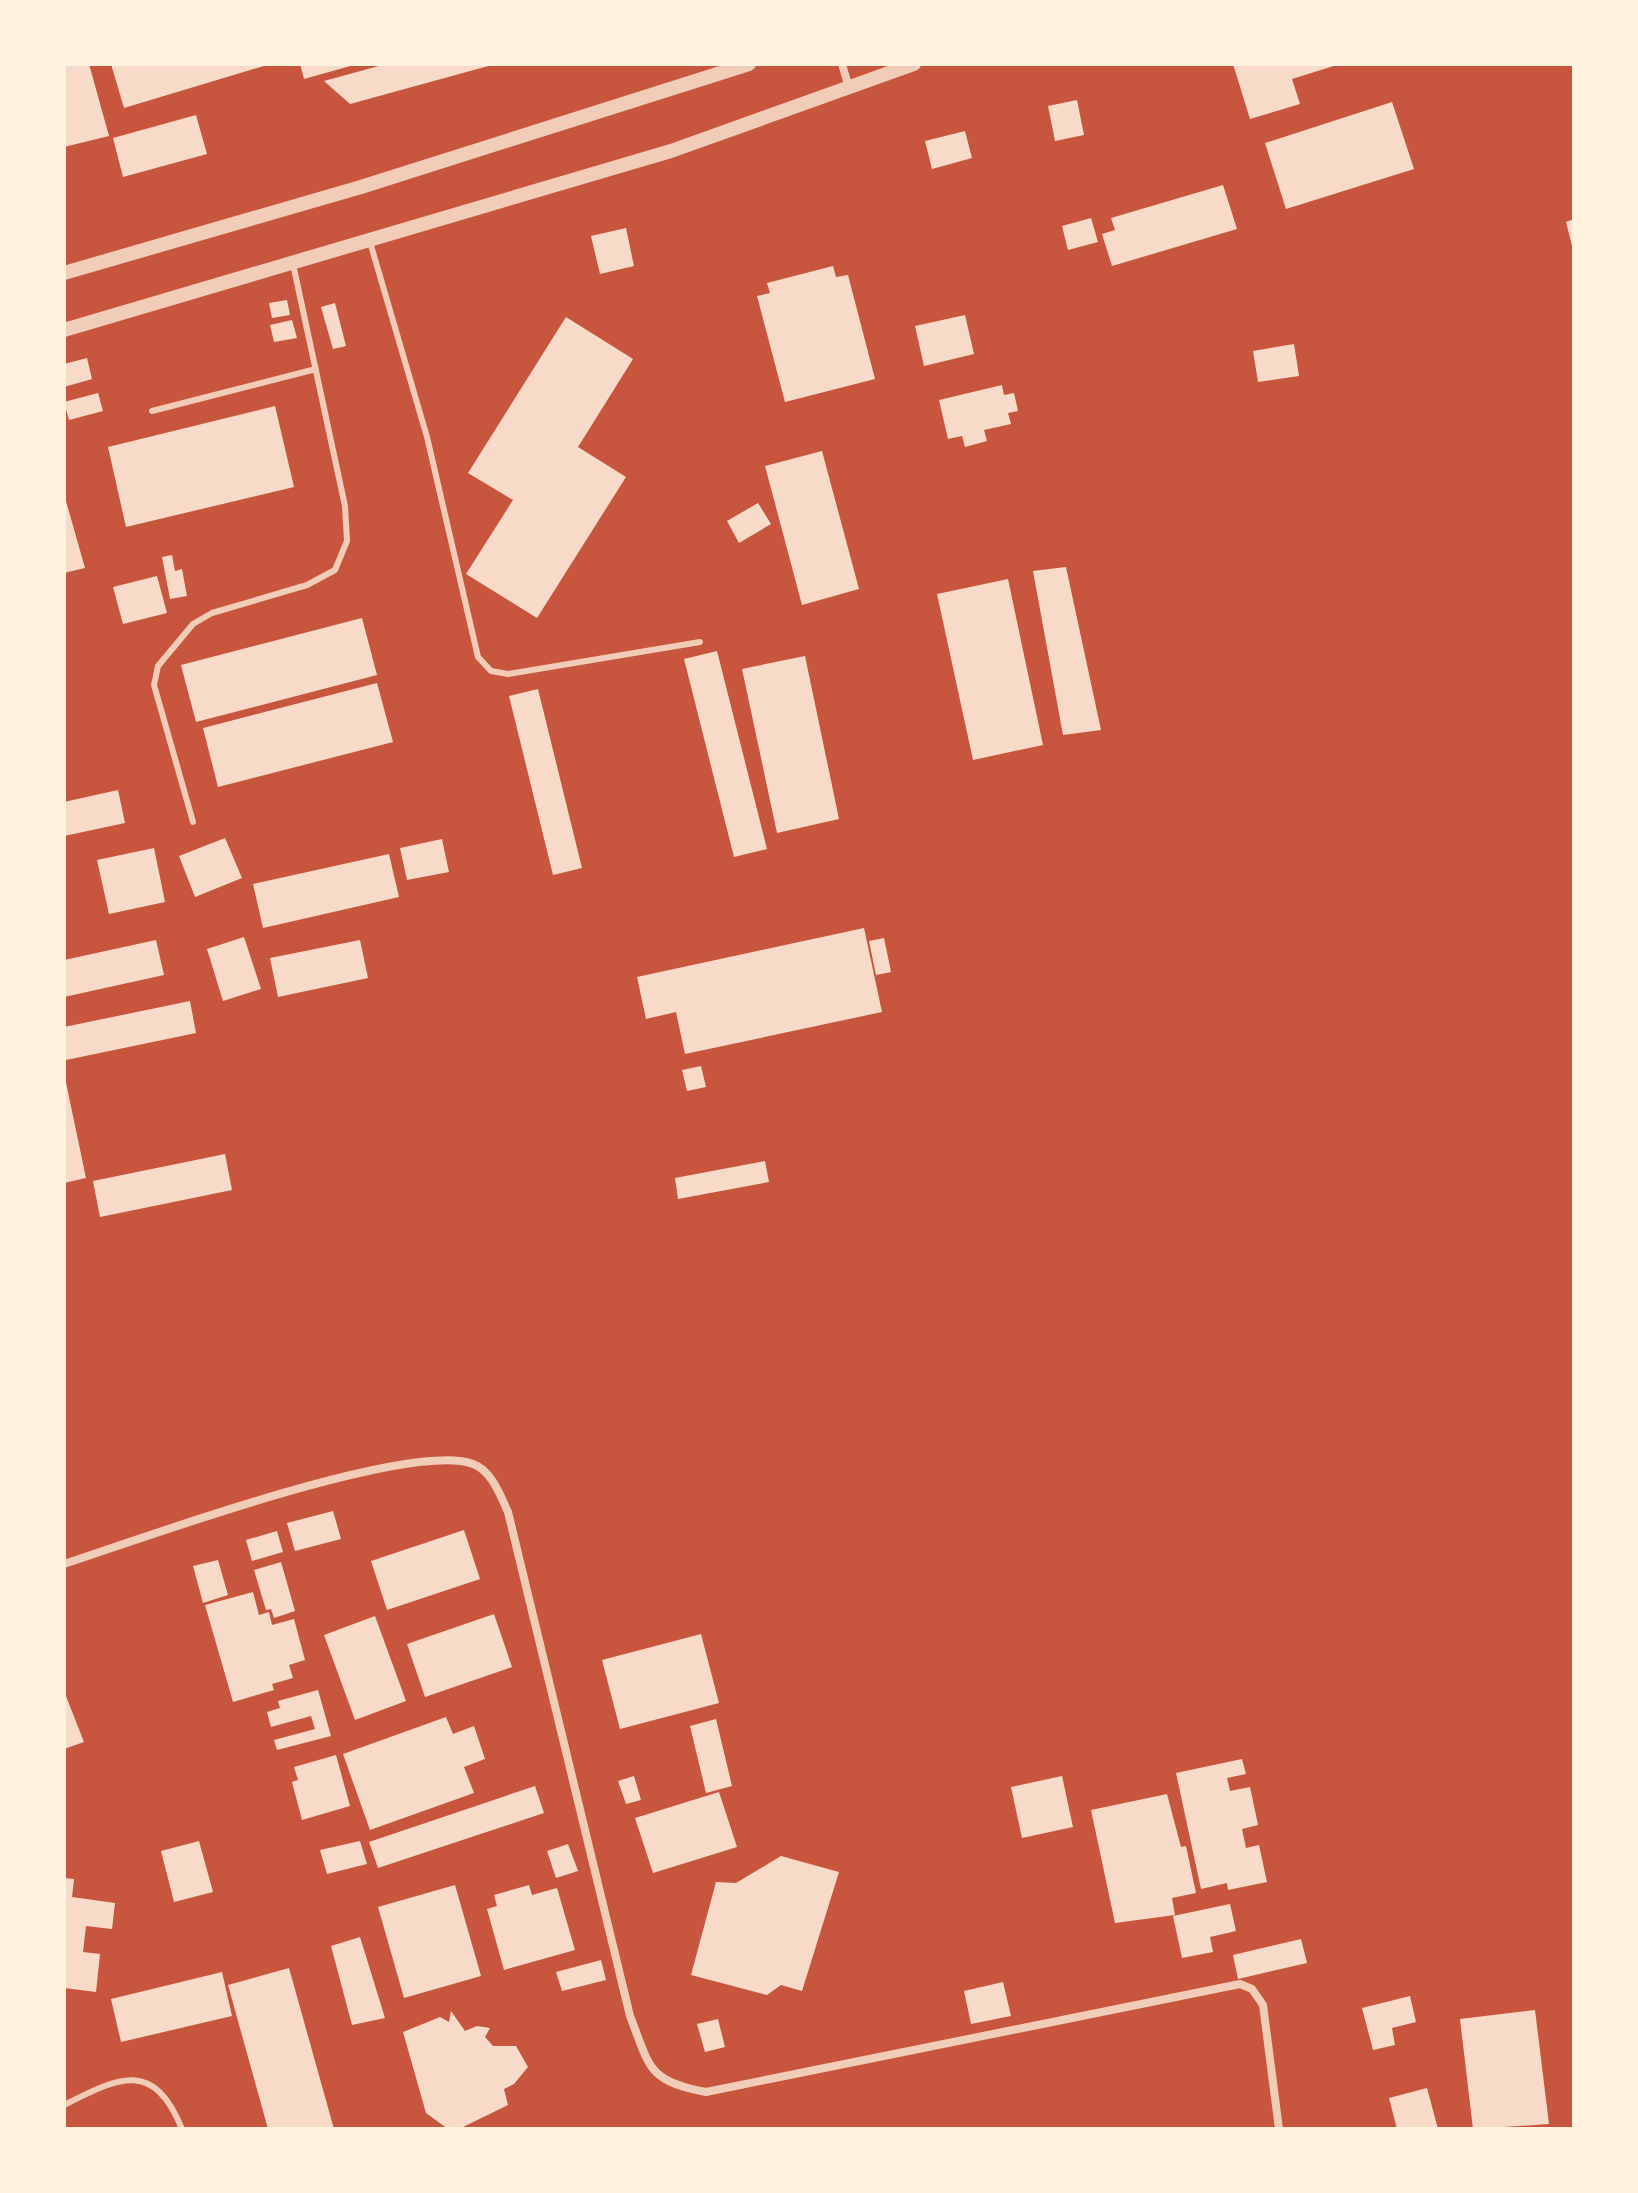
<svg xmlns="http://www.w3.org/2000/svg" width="1638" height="2193" font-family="Karla,sans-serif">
	<rect width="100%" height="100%" fill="#c8553d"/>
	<path fill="#f7dbc8" d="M 64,64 L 89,64 L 109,136 L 64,147 Z
		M 111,64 L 266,64 L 267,65 L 124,108 Z
		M 300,64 L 354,64 L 354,65 L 304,79 Z
		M 386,64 L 492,64 L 492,65 L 350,104 L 324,81 Z
		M 1233,64 L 1336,64 L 1337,65 L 1292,79 L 1300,104 L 1250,119 Z
		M 1077,100 L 1084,135 L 1055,141 L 1048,106 Z
		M 1392,102 L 1414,169 L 1286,209 L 1265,143 Z
		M 196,115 L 207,154 L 123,177 L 113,138 Z
		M 965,131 L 972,158 L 932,169 L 925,141 Z
		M 1223,185 L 1237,229 L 1112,266 L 1102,234 L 1115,230 L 1111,218 Z
		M 1091,218 L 1098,242 L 1068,250 L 1062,226 Z
		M 1574,219 L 1574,250 L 1573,250 L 1566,222 Z
		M 626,228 L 634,266 L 600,274 L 591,236 Z
		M 833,266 L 836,277 L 848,275 L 875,379 L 785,402 L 757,296 L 770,293 L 767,283 Z
		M 287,300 L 290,315 L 272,318 L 269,303 Z
		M 335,303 L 346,346 L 333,349 L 321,307 Z
		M 965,315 L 974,354 L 924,366 L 915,326 Z
		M 566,317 L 633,359 L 578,447 L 626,477 L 537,618 L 466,574 L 513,500 L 468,473 Z
		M 292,320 L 297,338 L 274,342 L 270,325 Z
		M 1294,344 L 1299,376 L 1258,382 L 1253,351 Z
		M 87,358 L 92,379 L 64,387 L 64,364 Z
		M 1002,385 L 1004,395 L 1014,393 L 1018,411 L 1008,413 L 1011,424 L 984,430 L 987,441 L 965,447 L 962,436 L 948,439 L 939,400 Z
		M 98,393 L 103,411 L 69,420 L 64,402 Z
		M 275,406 L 294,487 L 126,527 L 108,447 Z
		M 822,451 L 859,589 L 802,605 L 765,466 Z
		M 64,494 L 85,568 L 64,573 Z
		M 758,503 L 771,524 L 739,543 L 727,521 Z
		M 172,555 L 175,571 L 182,569 L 187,596 L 170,599 L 162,557 Z
		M 1066,567 L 1101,730 L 1063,735 L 1033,571 Z
		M 157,576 L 167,613 L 123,624 L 113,587 Z
		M 1008,579 L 1043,745 L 973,760 L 937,594 Z
		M 362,618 L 377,675 L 196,722 L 181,665 Z
		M 717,651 L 767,849 L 734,857 L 684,659 Z
		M 805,656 L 839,819 L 777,833 L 742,669 Z
		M 377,683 L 393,742 L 218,787 L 203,728 Z
		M 538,689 L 582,868 L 553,875 L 509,696 Z
		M 118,790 L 125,823 L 64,836 L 64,802 Z
		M 225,838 L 242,878 L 195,897 L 179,856 Z
		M 442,839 L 449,872 L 407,880 L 400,848 Z
		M 154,848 L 165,902 L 109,914 L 97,860 Z
		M 389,854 L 399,897 L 263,928 L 253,884 Z
		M 864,928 L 882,1012 L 685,1054 L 676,1012 L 646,1019 L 637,977 Z
		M 244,937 L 261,989 L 223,1001 L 207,949 Z
		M 884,938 L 891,972 L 876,975 L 869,941 Z
		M 156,940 L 164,975 L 64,997 L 64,960 Z
		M 360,940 L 368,978 L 278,997 L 270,958 Z
		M 190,1001 L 196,1033 L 66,1060 L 64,1027 Z
		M 701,1066 L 706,1087 L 687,1091 L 682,1070 Z
		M 64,1073 L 86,1178 L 64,1183 Z
		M 225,1154 L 232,1190 L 100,1217 L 93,1181 Z
		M 765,1161 L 769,1182 L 678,1199 L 675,1178 Z
		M 333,1511 L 341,1539 L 295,1551 L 287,1523 Z
		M 464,1530 L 480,1579 L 387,1610 L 371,1561 Z
		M 277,1531 L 283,1552 L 252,1561 L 246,1540 Z
		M 218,1560 L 228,1595 L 203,1603 L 193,1566 Z
		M 281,1562 L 295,1611 L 274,1618 L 271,1609 L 266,1610 L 254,1570 Z
		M 253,1592 L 259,1615 L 269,1612 L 272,1625 L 294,1619 L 305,1660 L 289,1665 L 293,1678 L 272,1684 L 274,1690 L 233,1702 L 205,1605 Z
		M 494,1614 L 512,1667 L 425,1697 L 407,1644 Z
		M 375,1616 L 406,1701 L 355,1720 L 324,1635 Z
		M 701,1634 L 719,1703 L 620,1729 L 602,1660 Z
		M 318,1690 L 331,1736 L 277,1750 L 274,1740 L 315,1729 L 311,1716 L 271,1727 L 267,1712 L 280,1708 L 278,1701 Z
		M 64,1691 L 84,1742 L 64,1749 Z
		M 446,1717 L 453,1734 L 474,1726 L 485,1759 L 464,1767 L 474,1793 L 370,1830 L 343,1754 Z
		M 716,1719 L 732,1786 L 706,1793 L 690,1726 Z
		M 336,1755 L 350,1806 L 302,1820 L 292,1782 L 298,1780 L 294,1767 Z
		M 1242,1759 L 1246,1774 L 1227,1778 L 1230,1791 L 1250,1787 L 1258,1825 L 1242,1829 L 1246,1848 L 1259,1845 L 1267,1882 L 1228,1890 L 1227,1883 L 1201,1889 L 1176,1773 Z
		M 634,1776 L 641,1800 L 626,1804 L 618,1781 Z
		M 1062,1776 L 1073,1827 L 1022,1838 L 1011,1787 Z
		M 535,1786 L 544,1813 L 378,1868 L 369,1842 Z
		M 719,1792 L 737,1847 L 653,1873 L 635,1818 Z
		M 1167,1794 L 1181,1847 L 1186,1846 L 1196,1893 L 1172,1898 L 1175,1915 L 1115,1923 L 1091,1810 Z
		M 199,1841 L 213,1892 L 174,1902 L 161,1851 Z
		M 360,1841 L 367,1864 L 327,1874 L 320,1850 Z
		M 568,1844 L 578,1871 L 556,1878 L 547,1851 Z
		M 781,1856 L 839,1872 L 802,1991 L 781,1985 L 767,1995 L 691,1975 L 716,1882 L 736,1883 Z
		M 64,1878 L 74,1879 L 72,1897 L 115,1903 L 112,1929 L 86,1926 L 83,1952 L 100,1954 L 96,1992 L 64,1988 Z
		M 455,1885 L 481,1976 L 404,1998 L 378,1907 Z
		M 529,1885 L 532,1895 L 557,1888 L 575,1950 L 504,1970 L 487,1909 L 497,1906 L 494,1895 Z
		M 1230,1904 L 1236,1931 L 1210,1937 L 1213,1952 L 1182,1958 L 1173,1916 Z
		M 360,1937 L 385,2018 L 352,2025 L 331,1946 Z
		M 1301,1939 L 1307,1963 L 1238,1979 L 1233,1955 Z
		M 601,1960 L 606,1980 L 562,1991 L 556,1972 Z
		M 289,1968 L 334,2129 L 268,2129 L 228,1985 Z
		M 222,1972 L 232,2016 L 121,2042 L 111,1999 Z
		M 1003,1982 L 1011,2016 L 971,2024 L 964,1991 Z
		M 1410,1996 L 1416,2022 L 1392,2028 L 1395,2045 L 1373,2050 L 1362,2008 Z
		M 1535,2010 L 1549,2124 L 1473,2129 L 1460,2019 Z
		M 451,2011 L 465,2031 L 477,2026 L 490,2028 L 485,2037 L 493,2046 L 516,2046 L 528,2067 L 514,2084 L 504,2089 L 508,2105 L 459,2129 L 448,2129 L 426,2113 L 403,2032 L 440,2017 L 449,2022 Z
		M 718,2019 L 725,2047 L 705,2052 L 697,2024 Z
		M 1427,2088 L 1438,2129 L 1397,2129 L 1389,2098 Z"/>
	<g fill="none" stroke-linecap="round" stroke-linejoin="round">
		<path stroke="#f1ccb7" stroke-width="6" d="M 370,242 L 427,437 L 478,657 L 491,671 L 508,674 L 700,642
			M 152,411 L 316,369
			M 193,822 L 154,685 L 158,666 L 193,624 L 212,613 L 307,585 L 335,570 L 347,541 L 345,506 L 293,264
			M 64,2105 C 118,2078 153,2058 182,2129"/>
		<path stroke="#f1ccb7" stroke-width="8" d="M 842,64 L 849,88
			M 64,1564 C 138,1540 410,1440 473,1464 C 492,1471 500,1495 508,1512 L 630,2016 C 650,2067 647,2081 706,2092 L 1240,1984 L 1252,1989 L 1263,2005 L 1279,2129"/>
		<path stroke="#f1ccb7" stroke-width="14" d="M 64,273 L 361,187 L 749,64
			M 64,330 L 671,151 L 914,64"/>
	</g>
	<rect width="1638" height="2193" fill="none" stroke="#fff3e0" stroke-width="132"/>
</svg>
